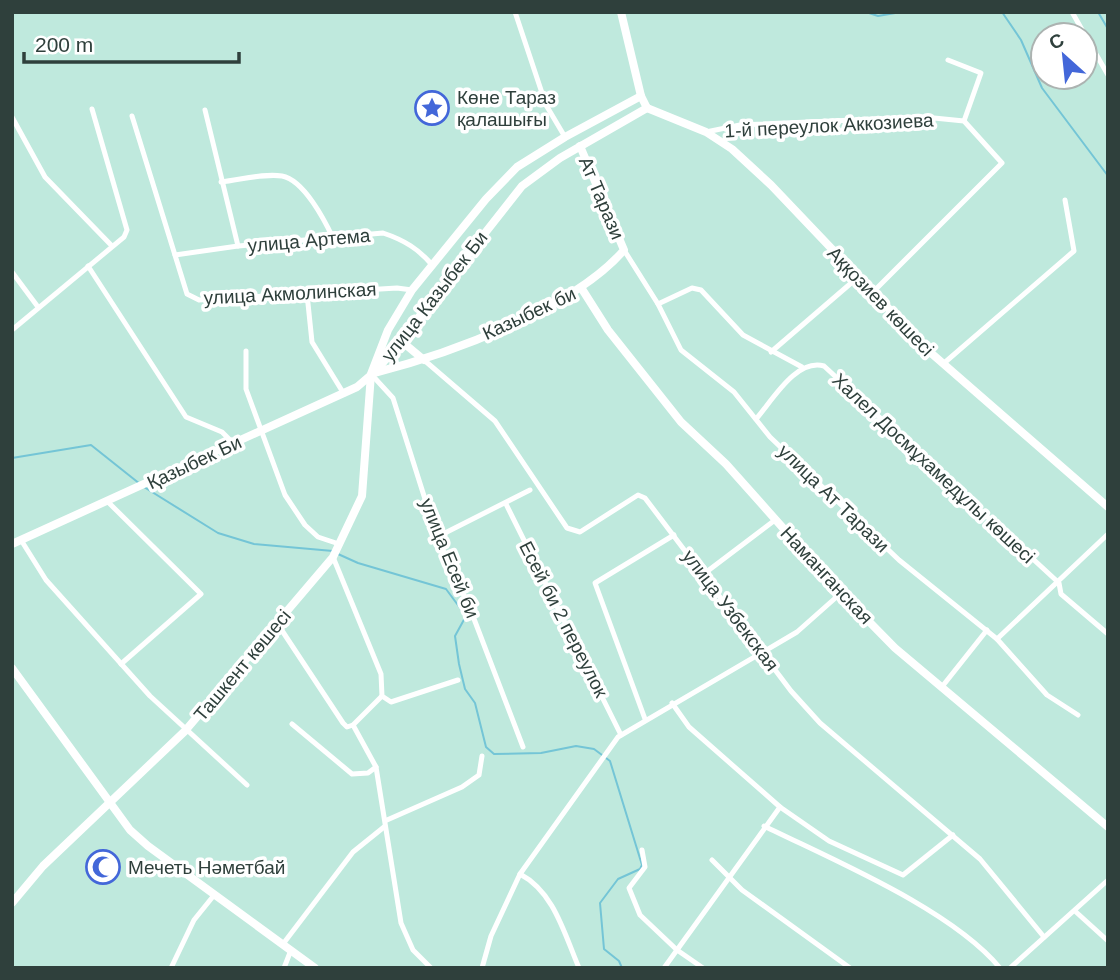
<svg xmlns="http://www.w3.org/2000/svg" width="1120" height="980" font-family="Helvetica,sans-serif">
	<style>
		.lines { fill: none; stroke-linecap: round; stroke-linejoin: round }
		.stream { stroke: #74c5d6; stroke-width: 2 }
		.street { stroke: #fff; stroke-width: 5 }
		.secondary { stroke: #fff; stroke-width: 8 }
		.labels { text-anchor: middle; stroke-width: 7; stroke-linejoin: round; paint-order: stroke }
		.poi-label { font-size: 19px; fill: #2f403c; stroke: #fff; text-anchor: start }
		.street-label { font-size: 19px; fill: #2f403c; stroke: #fff }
	</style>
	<rect width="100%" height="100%" fill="#bfe9dd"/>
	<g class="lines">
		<g class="stream">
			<path d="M866 12 878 16 901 12"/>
			<path d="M1002 12 1021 40 1042 88 1108 176"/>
			<path d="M1098 12 1108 29"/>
			<path d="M12 458 91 445 140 484"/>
			<path d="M144 487 218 533 254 544 333 551"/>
			<path d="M338 554 358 563 446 589 466 616 455 636 459 664 465 689 475 703 486 747 494 754 541 753 576 746 594 749 610 761 642 865 640 869 618 879 600 903 604 949 619 961 622 968"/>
		</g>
		<g class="street">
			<path d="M515 12 546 105 565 137"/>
			<path d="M1072 12 1085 35"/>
			<path d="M1085 35 1108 75"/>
			<path d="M948 60 981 73 964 121"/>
			<path d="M205 110 238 246"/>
			<path d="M132 116 187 294 199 300 397 288 412 290"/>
			<path d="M12 117 45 177 112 246"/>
			<path d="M706 132 740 125 924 117 964 121 1002 163 872 293"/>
			<path d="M221 182C240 180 264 173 282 176 304 180 325 221 333 238"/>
			<path d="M624 250 658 304 681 350 734 392 770 437 899 560 997 639 1047 695 1078 715"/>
			<path d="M175 255 238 246 383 233C404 240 419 249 433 266"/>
			<path d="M88 266 186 417 222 432 233 443"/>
			<path d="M12 272 38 307"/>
			<path d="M307 294 312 342 344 394"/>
			<path d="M658 304 692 288 701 290 743 335 802 367"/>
			<path d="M12 330 124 237 127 230 92 109"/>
			<path d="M246 351V389L285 495 305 525 318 537 339 544"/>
			<path d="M771 352 857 278"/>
			<path d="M424 360 495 421 567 528 580 532 638 495 645 498 791 691 820 723 980 859 1044 937"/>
			<path d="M943 364 1074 251 1065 200"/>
			<path d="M371 374 393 398 437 537 471 611 523 747"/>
			<path d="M756 419C772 401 796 358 824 366L1059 583 1061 594 1108 634"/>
			<path d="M108 502 201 594 121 664"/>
			<path d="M506 504 621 735"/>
			<path d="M437 537 530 490"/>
			<path d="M21 540 46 580 150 696 247 785"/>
			<path d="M333 557 381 674 382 696 391 702 458 680"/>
			<path d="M705 573 775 520"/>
			<path d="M277 623 343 723 347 727 353 725"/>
			<path d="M997 639 1108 534"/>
			<path d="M941 688 987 630"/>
			<path d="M382 696 353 725 376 767 401 923 413 950 431 968"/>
			<path d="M645 719 595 583 674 535"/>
			<path d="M292 724 352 774 368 773 376 767"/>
			<path d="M780 807 829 841 903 875 953 835"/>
			<path d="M387 820 462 787 479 775 482 756"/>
			<path d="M764 826C833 860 951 909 1000 968"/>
			<path d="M642 850 645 867 629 888 640 915 677 950 703 968"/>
			<path d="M712 860 742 890 850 968"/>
			<path d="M520 874C554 892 564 933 579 968"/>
			<path d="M1076 912 1108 941"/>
			<path d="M283 944 353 852 384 827"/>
			<path d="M171 968 194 920 215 894"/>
			<path d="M284 968 291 950"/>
			<path d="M482 968 491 936 520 874 618 737 797 632 841 593"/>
			<path d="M664 968 780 807 689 727 672 703"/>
			<path d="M1010 968 1108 880"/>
		</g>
		<g class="secondary">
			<path d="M621 12 641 96 647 108"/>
			<path d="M647 108 706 132 732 149 771 185 931 353 1108 507"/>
			<path d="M582 289 608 330 681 422 726 464 841 593 895 648 1108 827"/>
			<path d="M400 340 424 360"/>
			<path d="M374 373C449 354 573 309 624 250L580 146"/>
			<path d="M12 544 357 387 378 369 522 186 560 158 647 108"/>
			<path d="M12 668 130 830 148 846 315 968"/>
			<path d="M12 903 43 866 185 731 333 557 362 496 371 374 388 330 412 290 486 199 517 167 565 137 641 96"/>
		</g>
	</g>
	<defs>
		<g id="sight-ring" transform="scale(1.75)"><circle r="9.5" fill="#fff" stroke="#4367d9" stroke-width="1.5"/><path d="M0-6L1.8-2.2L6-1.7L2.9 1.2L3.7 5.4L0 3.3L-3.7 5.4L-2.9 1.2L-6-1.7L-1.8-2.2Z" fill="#4367d9"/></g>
		<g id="mosque-ring" transform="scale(1.75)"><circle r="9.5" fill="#fff" stroke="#4367d9" stroke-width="1.5"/><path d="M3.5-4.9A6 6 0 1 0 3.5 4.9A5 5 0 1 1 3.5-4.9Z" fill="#4367d9"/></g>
	</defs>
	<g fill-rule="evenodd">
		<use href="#sight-ring" x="432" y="108"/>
		<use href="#mosque-ring" x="103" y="867"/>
	</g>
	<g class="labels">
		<g class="poi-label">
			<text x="457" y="104">Көне Тараз<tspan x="457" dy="22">қалашығы</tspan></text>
			<text x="128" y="874">Мечеть Нәметбай</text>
		</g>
		<g class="street-label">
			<text transform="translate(829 125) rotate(-3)" y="7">1-й переулок Аккозиева</text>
			<text transform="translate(602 198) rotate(67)" y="7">Ат Тарази</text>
			<text transform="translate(309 240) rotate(-5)" y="7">улица Артема</text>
			<text transform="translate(290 293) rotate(-3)" y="7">улица Акмолинская</text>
			<text transform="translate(434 296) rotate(-52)" y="7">улица Казыбек Би</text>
			<text transform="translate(881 301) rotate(46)" y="7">Аққозиев көшесі</text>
			<text transform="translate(529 313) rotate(-25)" y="7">Казыбек би</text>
			<text transform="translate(194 462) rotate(-25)" y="7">Қазыбек Би</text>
			<text transform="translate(934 468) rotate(43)" y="7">Халел Досмұхамедұлы көшесі</text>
			<text transform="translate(834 498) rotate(44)" y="7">улица Ат Тарази</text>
			<text transform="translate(450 558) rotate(68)" y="7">улица Есей би</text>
			<text transform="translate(827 575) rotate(47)" y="7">Наманганская</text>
			<text transform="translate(731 610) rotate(53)" y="7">улица Узбекская</text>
			<text transform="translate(564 619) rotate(63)" y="7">Есей би 2 переулок</text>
			<text transform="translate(242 665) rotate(-50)" y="7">Ташкент көшесі</text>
		</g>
	</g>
	<rect width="1120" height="980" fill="none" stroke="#2f403c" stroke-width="28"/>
	<g transform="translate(1064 56) rotate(333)"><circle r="33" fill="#ffffff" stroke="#acb3b1" stroke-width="2"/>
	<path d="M0-5L12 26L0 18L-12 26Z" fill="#4367d9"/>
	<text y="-10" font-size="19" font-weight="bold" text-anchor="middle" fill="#2f403c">С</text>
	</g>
	<path d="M24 52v10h215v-10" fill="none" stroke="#2f403c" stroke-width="3.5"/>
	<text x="35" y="52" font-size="21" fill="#2f403c" stroke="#ffffff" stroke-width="5" paint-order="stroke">200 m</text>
</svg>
